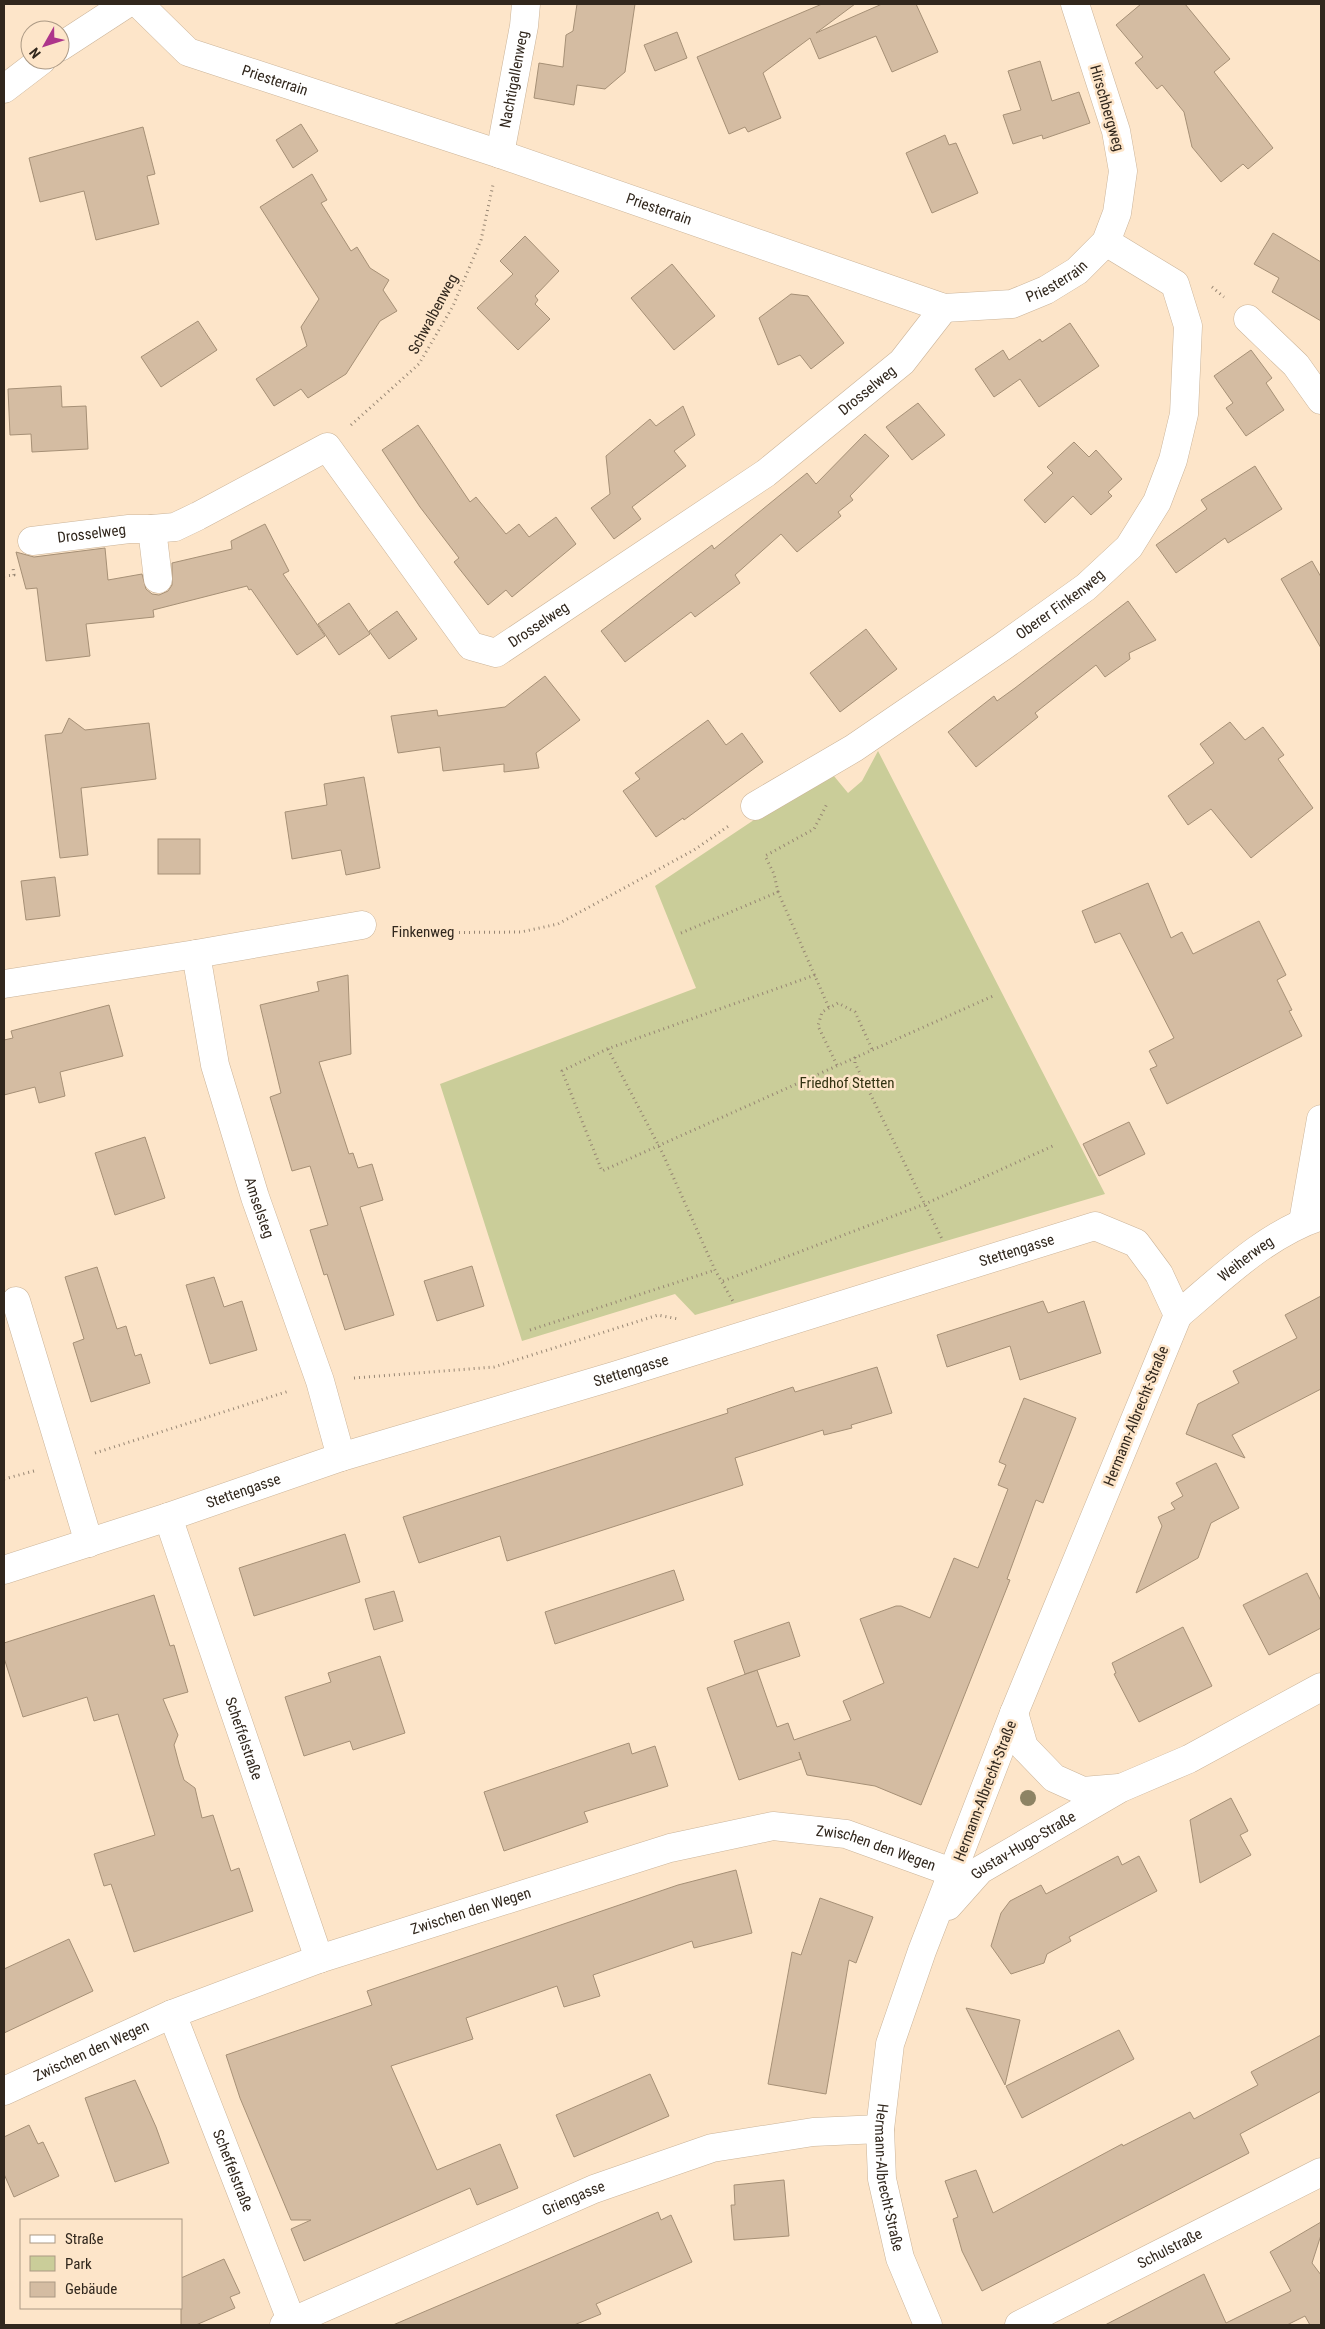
<svg xmlns="http://www.w3.org/2000/svg" width="1325" height="2329" font-family="'Roboto Condensed',sans-serif">
	<style>
		.green { fill: #cacd99 }
		.building { fill: #d4bca2; stroke: #a69076 }
		.lines { fill: none; stroke-linecap: round; stroke-linejoin: round }
		.street-casing { stroke: #cbb499; stroke-width: 29 }
		.path { stroke: #978673; stroke-width: 3; stroke-dasharray: 1 4; stroke-linecap: butt }
		.street { stroke: #fff; stroke-width: 28 }
		.tree { fill: #8d8364 }
		.labels { text-anchor: middle; stroke-width: 5; stroke-linejoin: round; paint-order: stroke }
		.street-label { font-size: 15px; fill: #31271d; stroke: #fde5c9 }
		.park-label { font-size: 15px; fill: #323211; stroke: #fde5c9 }
	</style>
	<rect width="100%" height="100%" fill="#fde5c9"/>
	<path class="green" d="M878 751 1105 1194 695 1315 675 1294 522 1341 440 1084 696 988 655 886 829 770 848 793 862 781Z"/>
	<g class="building">
		<path d="M577 4H635L625 72 605 89 577 85 574 105 534 98 539 63 563 67 566 35 573 31Z"/>
		<path d="M822 4H855L816 33 882 4H916L938 52 892 72 876 36 819 59 810 38 763 73 781 118 748 132 745 127 729 134 697 57Z"/>
		<path d="M1141 4H1185L1230 59 1214 72 1273 148 1248 169 1243 164 1221 182 1192 147 1184 112 1162 85 1157 89 1135 63 1143 57 1116 25Z"/>
		<path d="M677 32 687 58 655 71 644 45Z"/>
		<path d="M1040 61 1052 101 1079 92 1090 123 1043 139 1042 135 1013 144 1003 115 1021 110 1008 71Z"/>
		<path d="M301 124 318 151 293 168 276 140Z"/>
		<path d="M143 127 155 174 147 176 159 224 96 240 84 191 40 202 29 158Z"/>
		<path d="M945 135 949 145 956 143 978 193 932 213 906 153Z"/>
		<path d="M312 174 327 200 321 203 351 251 357 247 370 268 389 280 383 290 397 311 380 321 346 374 308 398 301 389 274 406 256 379 307 346 301 327 319 299 260 207Z"/>
		<path d="M1273 233 1321 262V321L1272 292 1279 278 1254 264Z"/>
		<path d="M525 236 559 271 535 296 538 300 535 304 550 319 518 350 477 308 513 274 500 261Z"/>
		<path d="M672 264 715 316 674 350 631 298Z"/>
		<path d="M791 294 808 296 844 343 811 369 800 355 778 365 759 318Z"/>
		<path d="M198 321 217 350 161 387 141 357Z"/>
		<path d="M1070 323 1099 366 1039 407 1020 379 994 397 975 369 1003 350 1009 360 1040 339 1042 342Z"/>
		<path d="M1251 350 1272 378 1266 383 1284 410 1246 436 1226 408 1233 403 1214 376Z"/>
		<path d="M61 386 62 407 86 406 88 449 32 452 31 434 10 435 8 389Z"/>
		<path d="M918 403 945 435 912 460 886 427Z"/>
		<path d="M683 406 695 435 674 451 686 466 632 507 641 519 614 539 591 508 610 494 606 456 650 419 656 426Z"/>
		<path d="M418 425 470 502 476 497 506 534 519 524 529 537 556 517 576 544 512 597 506 590 488 605 454 562 459 558 420 507 382 450Z"/>
		<path d="M865 434 889 456 850 496 853 500 838 512 841 516 797 552 781 534 735 575 740 583 695 617 691 612 625 662 601 631 712 545 714 549 807 473 816 484Z"/>
		<path d="M1074 442 1089 457 1096 450 1122 479 1108 492 1112 496 1091 515 1073 496 1045 523 1024 500 1053 473 1047 467Z"/>
		<path d="M1255 466 1282 509 1228 543 1225 538 1176 573 1156 545 1207 509 1201 500Z"/>
		<path d="M265 524 289 571 283 574 325 636 297 655 251 589 249 590 247 586 153 610 154 617 86 624 90 656 46 661 37 588 26 589 16 552 34 557 105 548 108 580 142 574 146 589 152 594 159 595 168 591 172 585V563L232 549 231 541Z"/>
		<path d="M1312 561 1321 577V648L1281 579Z"/>
		<path d="M1128 601 1156 640 1129 653 1130 659 1105 677 1096 665 1035 713 1038 717 976 767 948 732 994 696 997 701 1015 688Z"/>
		<path d="M349 603 370 634 339 655 318 624Z"/>
		<path d="M397 611 417 639 389 659 369 631Z"/>
		<path d="M866 629 897 669 840 712 810 673Z"/>
		<path d="M545 676 580 720 536 753 539 768 504 772V764L443 771 440 747 398 753 391 716 437 710 438 716 505 707Z"/>
		<path d="M69 718 85 730 149 723 156 779 81 788 88 855 60 858 45 735 62 733Z"/>
		<path d="M708 720 726 745 742 733 763 762 684 820 683 818 656 837 623 791 640 779 635 773Z"/>
		<path d="M1230 722 1245 740 1263 727 1284 755 1278 759 1313 808 1251 858 1211 809 1188 825 1168 796 1214 763 1200 744Z"/>
		<path d="M364 777 380 868 346 875 341 850 292 859 285 812 327 805 324 784Z"/>
		<rect x="158" y="839" width="42" height="35"/>
		<path d="M55 877 60 916 26 920 21 881Z"/>
		<path d="M1148 883 1171 938 1182 932 1193 954 1259 921 1286 975 1277 980 1292 1010 1289 1011 1302 1036 1167 1104 1150 1069 1157 1066 1149 1051 1174 1038 1120 933 1095 943 1082 911Z"/>
		<path d="M348 975 351 1054 319 1062 349 1154 353 1153 358 1168 372 1164 383 1200 360 1207 394 1315 345 1330 327 1274 324 1275 310 1230 328 1225 310 1166 292 1171 270 1097 281 1093 260 1005 319 991 317 982Z"/>
		<path d="M109 1005 123 1056 60 1072 65 1096 39 1103 35 1087 4 1095V1040L13 1038 11 1031Z"/>
		<path d="M1129 1122 1145 1154 1099 1176 1083 1144Z"/>
		<path d="M145 1137 165 1198 115 1215 95 1153Z"/>
		<path d="M472 1266 484 1306 437 1321 424 1281Z"/>
		<path d="M97 1267 117 1329 126 1326 135 1356 141 1354 150 1383 91 1402 73 1343 84 1339 65 1277Z"/>
		<path d="M214 1277 224 1307 242 1301 257 1350 210 1364 186 1285Z"/>
		<path d="M1321 1296V1389L1232 1435 1245 1458 1186 1434 1198 1404 1239 1383 1233 1371 1297 1338 1285 1315Z"/>
		<path d="M1043 1301 1048 1313 1084 1301 1101 1353 1020 1380 1010 1346 947 1367 937 1335Z"/>
		<path d="M877 1367 892 1413 851 1425 852 1428 824 1435 823 1430 735 1458 743 1485 507 1561 500 1536 419 1563 403 1517 728 1413 727 1409 793 1387 795 1392Z"/>
		<path d="M1024 1398 1076 1418 1043 1503 1036 1500 1007 1579 1010 1580 921 1805 875 1786 807 1775 799 1752 801 1759 739 1780 707 1688 757 1670 777 1727 788 1723 794 1740 851 1720 843 1701 884 1683 860 1619 896 1606H901L930 1618 954 1558 978 1568 1008 1489 998 1485 1006 1465 999 1462Z"/>
		<path d="M1216 1463 1239 1508 1211 1523 1198 1558 1136 1593 1162 1526 1158 1517 1175 1509 1171 1503 1183 1496 1176 1483Z"/>
		<path d="M345 1534 360 1582 254 1616 239 1568Z"/>
		<path d="M674 1570 684 1600 555 1644 545 1612Z"/>
		<path d="M1307 1573 1321 1601V1628L1269 1655 1243 1605Z"/>
		<path d="M394 1591 403 1621 374 1630 365 1599Z"/>
		<path d="M154 1595 170 1646 174 1645 188 1692 163 1699 178 1735 174 1745 179 1764 184 1780 195 1788 202 1818 213 1815 231 1871 239 1868 253 1911 134 1952 111 1884 104 1886 94 1854 155 1835 118 1714 94 1721 87 1697 23 1717 4 1658V1643Z"/>
		<path d="M789 1622 800 1656 745 1674 734 1641Z"/>
		<path d="M1183 1627 1212 1686 1139 1722 1114 1674 1116 1673 1112 1663Z"/>
		<path d="M380 1656 405 1733 353 1750 350 1741 304 1756 285 1697 331 1682 328 1673Z"/>
		<path d="M629 1743 632 1754 655 1746 668 1786 584 1812 588 1822 504 1851 484 1792Z"/>
		<path d="M1231 1798 1248 1831 1240 1835 1251 1855 1200 1883 1190 1820Z"/>
		<path d="M1118 1856 1122 1865 1139 1856 1157 1891 1069 1937 1071 1941 1047 1954 1044 1963 1011 1974 991 1946 1001 1913 1010 1901 1041 1885 1046 1894Z"/>
		<path d="M736 1870 752 1933 694 1948 692 1941 593 1975 600 1996 564 2007 557 1986 466 2018 473 2039 391 2066 437 2170 500 2144 518 2188 477 2205 470 2188 304 2261 291 2229 311 2220H291L240 2098 226 2055 372 2005 367 1991 678 1885Z"/>
		<path d="M820 1898 873 1917 856 1963 849 1960 826 2094 768 2084 792 1952 801 1955Z"/>
		<path d="M69 1939 93 1991 4 2033V1969Z"/>
		<path d="M966 2008 1020 2020 1005 2085Z"/>
		<path d="M1119 2030 1134 2059 1022 2118 1006 2086Z"/>
		<path d="M1321 2035V2091L1240 2134 1249 2153 982 2291 962 2251 953 2219 958 2217 945 2181 976 2170 993 2213 1122 2144 1123 2146 1190 2112 1194 2119 1258 2085 1251 2072Z"/>
		<path d="M650 2074 669 2116 574 2157 556 2115Z"/>
		<path d="M135 2080 156 2127 169 2163 115 2182 85 2098Z"/>
		<path d="M29 2125 38 2144 43 2142 59 2176 14 2197 4 2174V2137Z"/>
		<path d="M784 2180 789 2236 734 2240 731 2205H735L734 2185Z"/>
		<path d="M658 2212 661 2220 671 2215 692 2262 596 2304 601 2314 574 2325H393Z"/>
		<path d="M1321 2222V2235L1312 2263 1321 2275V2325H1310L1305 2316 1287 2325H1105L1204 2274 1226 2323 1291 2291 1270 2252Z"/>
		<path d="M224 2259 240 2293 230 2297 235 2308 196 2325H181V2278Z"/>
	</g>
	<g class="lines">
		<g class="street-casing">
			<g id="street">
				<path id="s1" d="M139 4 188 52 500 154 944 308 1012 304 1046 290 1077 271 1106 242 1117 213 1123 171 1116 131 1075 4"/>
				<path d="M60 47 126 4"/>
				<path d="M4 89 42 60"/>
				<path id="s2" d="M500 154 524 26 526 4"/>
				<path d="M1248 319 1296 365 1321 400"/>
				<path id="s3" d="M32 541 129 529H152"/>
				<path id="s4" d="M158 579 152 529 175 527 198 516 327 447 471 646 496 653 766 473 902 362 944 308"/>
				<path id="s5" d="M755 806 854 748 1002 647 1086 587 1129 547 1157 502 1173 460 1184 414 1188 326 1175 284 1106 242"/>
				<path id="s6" d="M196 954 215 1065 255 1197 320 1381 341 1457"/>
				<path d="M4 984 196 954 362 925"/>
				<path d="M1303 1222 1321 1119"/>
				<path d="M16 1301 89 1543"/>
				<path id="s7" d="M1178 1315C1222 1278 1266 1234 1321 1216"/>
				<path id="s8" d="M168 1517 319 1959"/>
				<path id="s9" d="M4 1570 168 1517 341 1457 614 1376 1095 1226 1136 1243 1159 1274 1178 1315 1014 1713 922 1951 890 2044 880 2129 882 2179 900 2258 928 2325"/>
				<path d="M1014 1713 1024 1747 1054 1778 1083 1791 1119 1788"/>
				<path id="s10" d="M948 1906 980 1870 1121 1788 1189 1759 1321 1687"/>
				<path id="s11" d="M172 2014 293 2325"/>
				<path id="s12" d="M4 2091 172 2014 319 1959 670 1848 773 1826 846 1834 954 1873"/>
				<path id="s13" d="M284 2325 594 2189 712 2148 813 2132 880 2129"/>
				<path id="s14" d="M1019 2325 1321 2172"/>
			</g>
		</g>
		<g class="path">
			<path d="M1212 287 1224 297"/>
			<path d="M351 425 419 364 453 306 481 240 493 185"/>
			<path d="M4 576 14 575 13 568"/>
			<path d="M778 892 774 874 765 856 814 829 828 802"/>
			<path d="M394 933 521 932 558 924 694 850 730 825"/>
			<path d="M681 933 778 892 829 1008"/>
			<path d="M815 975 607 1049 562 1071 602 1171 993 996"/>
			<path d="M608 1049 662 1152 715 1270 734 1303"/>
			<path d="M855 1057V1063L942 1239"/>
			<path d="M837 1065 818 1026 822 1012 838 1003 855 1012 872 1049"/>
			<path d="M723 1281 925 1204 1055 1145"/>
			<path d="M530 1330 715 1270"/>
			<path d="M354 1378 494 1367 658 1315 678 1319"/>
			<path d="M95 1453 289 1391"/>
			<path d="M4 1479 34 1471"/>
		</g>
		<use href="#street" class="street"/>
	</g>
	<circle class="tree" cx="1028" cy="1798" r="8"/>
	<g class="labels">
		<g class="street-label">
			<text dy="5" stroke="none"><textPath href="#s2" startOffset="76">Nachtigallenweg</textPath></text>
			<text dy="5" stroke="none"><textPath href="#s1" startOffset="160">Priesterrain</textPath></text>
			<text transform="translate(1107 108) rotate(74)" y="5">Hirschbergweg</text>
			<text dy="5" stroke="none"><textPath href="#s1" startOffset="565">Priesterrain</textPath></text>
			<text dy="5" stroke="none"><textPath href="#s1" startOffset="985">Priesterrain</textPath></text>
			<text transform="translate(433 314) rotate(-62)" y="5">Schwalbenweg</text>
			<text dy="5" stroke="none"><textPath href="#s4" startOffset="972">Drosselweg</textPath></text>
			<text dy="5" stroke="none"><textPath href="#s3" startOffset="60">Drosselweg</textPath></text>
			<text dy="5" stroke="none"><textPath href="#s5" startOffset="366">Oberer Finkenweg</textPath></text>
			<text dy="5" stroke="none"><textPath href="#s4" startOffset="568">Drosselweg</textPath></text>
			<text x="423" y="937">Finkenweg</text>
			<text dy="5" stroke="none"><textPath href="#s6" startOffset="262">Amselsteg</textPath></text>
			<text dy="5" stroke="none"><textPath href="#s9" startOffset="1062">Stettengasse</textPath></text>
			<text dy="5" stroke="none"><textPath href="#s7" startOffset="88">Weiherweg</textPath></text>
			<text dy="5" stroke="none"><textPath href="#s9" startOffset="658">Stettengasse</textPath></text>
			<text transform="translate(1136 1416) rotate(-68)" y="5">Hermann-Albrecht-Straße</text>
			<text dy="5" stroke="none"><textPath href="#s9" startOffset="252">Stettengasse</textPath></text>
			<text dy="5" stroke="none"><textPath href="#s8" startOffset="234">Scheffelstraße</textPath></text>
			<text transform="translate(985 1791) rotate(-69)" y="5">Hermann-Albrecht-Straße</text>
			<text dy="5" stroke="none"><textPath href="#s10" startOffset="98">Gustav-Hugo-Straße</textPath></text>
			<text dy="5" stroke="none"><textPath href="#s12" startOffset="921">Zwischen den Wegen</textPath></text>
			<text dy="5" stroke="none"><textPath href="#s12" startOffset="501">Zwischen den Wegen</textPath></text>
			<text dy="5" stroke="none"><textPath href="#s12" startOffset="96">Zwischen den Wegen</textPath></text>
			<text dy="5" stroke="none"><textPath href="#s11" startOffset="168">Scheffelstraße</textPath></text>
			<text dy="5" stroke="none"><textPath href="#s9" startOffset="2191">Hermann-Albrecht-Straße</textPath></text>
			<text dy="5" stroke="none"><textPath href="#s13" startOffset="316">Griengasse</textPath></text>
			<text dy="5" stroke="none"><textPath href="#s14" startOffset="169">Schulstraße</textPath></text>
		</g>
		<g class="park-label">
			<text x="847" y="1088">Friedhof Stetten</text>
		</g>
	</g>
	<rect width="1325" height="2329" fill="none" stroke="#31271d" stroke-width="10"/>
	<rect x="20" y="2219" width="162" height="90" fill="#fde5c9" stroke="#ab9984"/>
	<rect x="30" y="2235" width="25" height="8" fill="#ffffff" stroke="#ab9984"/>
	<text x="65" y="2244" font-size="15" fill="#31271d">Straße</text>
	<rect x="30" y="2256" width="25" height="15" fill="#cacd99" stroke="#ab9984"/>
	<text x="65" y="2269" font-size="15" fill="#31271d">Park</text>
	<rect x="30" y="2282" width="25" height="15" fill="#d4bca2" stroke="#ab9984"/>
	<text x="65" y="2294" font-size="15" fill="#31271d">Gebäude</text>
	<g transform="translate(45 45) rotate(231)"><circle r="24" fill="#fde5c9" stroke="#ab9984"/>
	<path d="M0-4L9 19L0 12L-9 19Z" fill="#ad358b"/>
	<text y="-8" font-size="14" font-weight="bold" text-anchor="middle" fill="#31271d">N</text>
	</g>
</svg>
